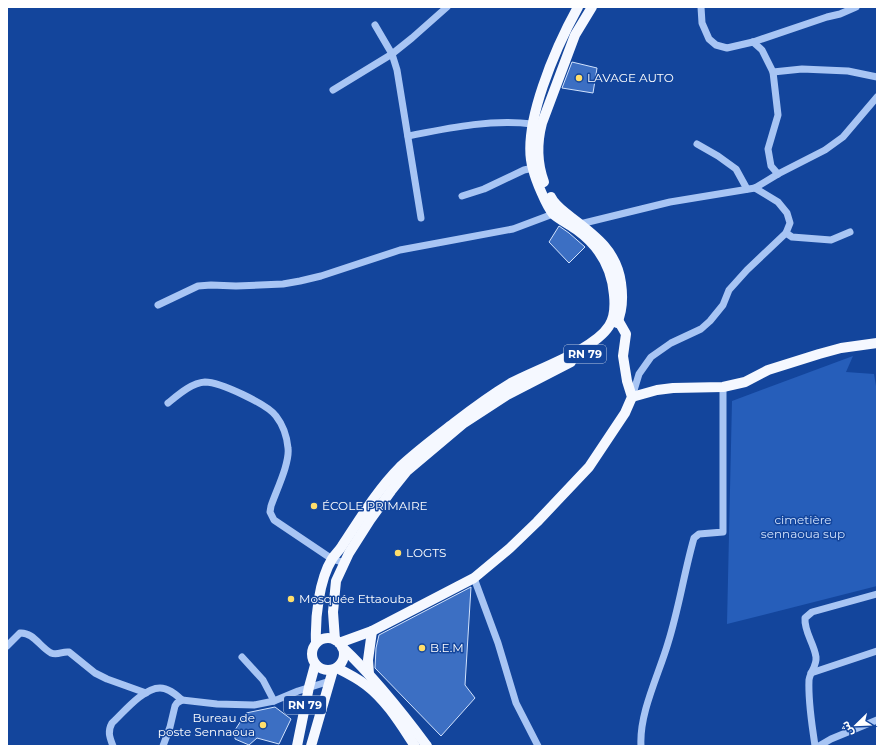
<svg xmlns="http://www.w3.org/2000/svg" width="884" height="753" font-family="Montserrat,'Noto Sans Arabic',sans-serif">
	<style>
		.green { fill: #265eba }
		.building { fill: #3c6fc3; stroke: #d1e2fd }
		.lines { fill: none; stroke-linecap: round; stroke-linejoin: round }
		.minor { stroke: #a8c5f4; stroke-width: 7 }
		.major { stroke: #f5f8ff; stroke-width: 10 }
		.poi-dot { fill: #ffde6b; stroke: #13459c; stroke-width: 1.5 }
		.labels { text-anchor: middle; stroke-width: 3; stroke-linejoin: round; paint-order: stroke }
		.shield { fill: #13459c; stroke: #b8c7e1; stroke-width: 1 }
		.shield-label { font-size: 11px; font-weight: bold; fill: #fff }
		.poi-label { font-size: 12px; fill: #fff; stroke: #13459c; text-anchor: start }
		.park-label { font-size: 12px; fill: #d1e2fd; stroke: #13459c }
	</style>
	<rect width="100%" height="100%" fill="#13459c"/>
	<path class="green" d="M853 356 846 372 874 374 877 392V586L727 624 732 401Z"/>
	<g class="building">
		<path d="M572 62 597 68 593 93 562 88Z"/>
		<path d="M559 226 569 233 585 247 569 263 549 242Z"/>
		<path d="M471 587 465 685 475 698 441 736 375 668 376 648 379 635Z"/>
		<path d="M275 707 291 719 279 744 257 738 249 745 235 739V730L246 713Z"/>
	</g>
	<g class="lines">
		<g class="minor">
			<path d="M701 7 702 23 709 39 716 45 727 48 753 42 827 17 840 14 856 7"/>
			<path d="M375 25 392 54 397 70 421 218"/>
			<path d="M753 42 762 50 773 72 778 115 768 149 771 166 778 174"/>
			<path d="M773 72 802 69 848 71 877 77"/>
			<path d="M333 90 392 54 412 38 447 7"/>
			<path d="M408 136C449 128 490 119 532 124"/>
			<path d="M697 144 718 156 736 169 747 189"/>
			<path d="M462 196 484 189 524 170 533 168"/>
			<path d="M580 224 670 202 755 188 778 174 825 150 843 137 877 97"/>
			<path d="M786 233 792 237 831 240 850 232"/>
			<path d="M158 305 198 286 211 285 236 286 283 284 300 281 321 276 400 250 513 229 553 214"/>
			<path d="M632 397 639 374 651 357 671 343 701 329 710 321 723 305 729 290 747 270 786 233 790 223 787 213 778 202 755 188"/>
			<path d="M168 403C178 395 191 383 205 382 220 382 267 404 276 416 283 425 287 437 288 448 290 463 276 491 271 506L270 512 274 520 332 559 345 563"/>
			<path d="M474 578 498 643 516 703 538 746"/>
			<path d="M7 646 20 633C33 632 40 647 51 653 58 656 62 651 69 652L95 673 107 679 146 693"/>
			<path d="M242 657 263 680 274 701"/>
			<path d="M811 673 877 651"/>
			<path d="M113 746C110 738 107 732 112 723 123 713 143 688 160 688 169 688 176 695 182 700"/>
			<path d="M163 746 170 727 175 706 177 703 182 700 217 704 254 705 274 701 298 691 330 681"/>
			<path d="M641 746C639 713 659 674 668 643 679 608 684 573 694 538L699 534 723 532V387"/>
			<path d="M815 746C812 724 808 703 809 680 810 672 817 666 816 657 814 643 804 632 805 618L812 612 877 594"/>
			<path d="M819 746 831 739 877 720"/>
		</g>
		<g class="major">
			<path d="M544 182C537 163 537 142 542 123L575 35 592 7"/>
			<path d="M551 197C555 206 564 211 572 218 596 236 617 252 621 283 623 297 623 310 617 323"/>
			<path d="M632 397 657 390 673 388 723 387 745 382 768 370 819 354 841 348 877 343"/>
			<circle cx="328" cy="654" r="16"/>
			<path d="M335 640 333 612 336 581 349 553 370 520 391 491 407 471 464 423 507 395 571 362"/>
			<path d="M316 642C315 618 319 580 332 559 335 554 339 551 342 546 360 519 377 490 400 467 417 451 436 437 454 423 472 409 491 395 511 383 537 369 594 350 609 326 615 317 615 305 614 295 612 268 599 246 577 230 570 225 560 220 553 214 546 205 536 181 533 169 520 127 557 45 578 7"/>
			<path d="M339 643 372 631 474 578 510 548 537 522 589 467 625 413 632 397 627 381 623 356 626 334 618 320"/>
			<path d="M342 647C374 677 401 711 427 746"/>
			<path d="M337 668C347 673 357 678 366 685 387 701 401 725 415 746"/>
			<path d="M369 674 368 660 372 631"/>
			<path d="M297 746 309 687 315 665"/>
			<path d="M311 746 333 670"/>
		</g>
	</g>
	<g class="poi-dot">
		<circle cx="579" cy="78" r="4"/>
		<circle cx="314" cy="506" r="4"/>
		<circle cx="398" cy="553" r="4"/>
		<circle cx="291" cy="599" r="4"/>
		<circle cx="422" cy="648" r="4"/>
		<circle cx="263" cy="725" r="4"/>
	</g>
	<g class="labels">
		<g class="shield">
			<rect x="564" y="345" width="42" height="18" rx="3"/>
			<rect x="284" y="696" width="42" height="18" rx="3"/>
		</g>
		<g class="shield-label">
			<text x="585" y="358">RN 79</text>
			<text x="305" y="709">RN 79</text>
		</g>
		<g class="poi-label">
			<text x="587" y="82">LAVAGE AUTO</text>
			<text x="322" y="510">ÉCOLE PRIMAIRE</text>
			<text x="406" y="557">LOGTS</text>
			<text x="299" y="603">Mosquée Ettaouba</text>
			<text x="430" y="652">B.E.M</text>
			<text x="255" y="722" text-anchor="end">Bureau de<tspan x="255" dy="14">poste Sennaoua</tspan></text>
		</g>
		<g class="park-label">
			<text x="803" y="524">cimetière<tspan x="803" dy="14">sennaoua sup</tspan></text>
		</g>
	</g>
	<rect width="884" height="753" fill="none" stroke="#ffffff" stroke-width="16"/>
	<g transform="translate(856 725) rotate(247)" stroke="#13459c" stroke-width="3" paint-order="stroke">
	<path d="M0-3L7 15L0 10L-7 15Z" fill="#ffffff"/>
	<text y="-6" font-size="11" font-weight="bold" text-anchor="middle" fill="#ffffff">ش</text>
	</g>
</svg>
